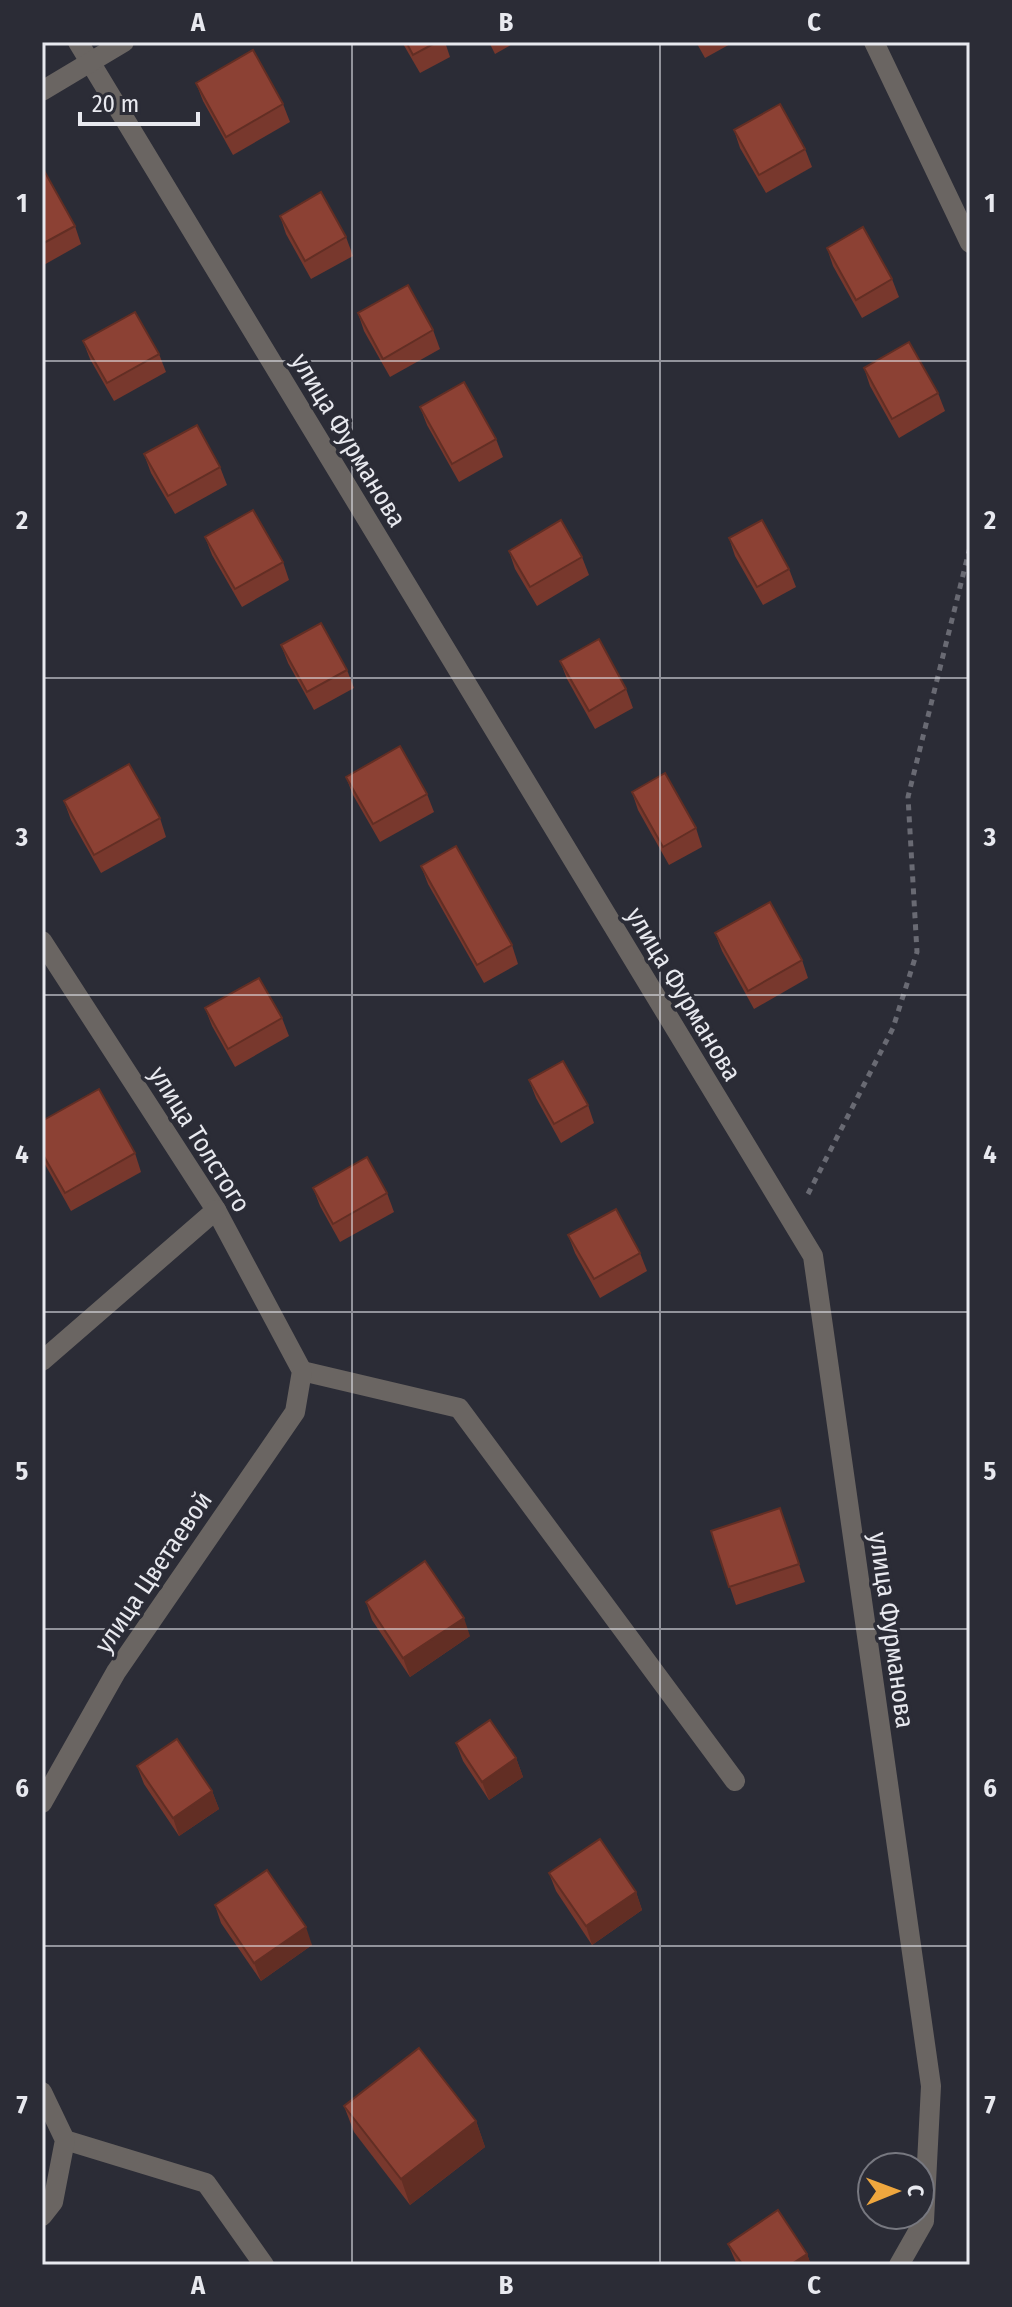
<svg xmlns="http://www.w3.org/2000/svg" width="1012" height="2307" font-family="'Fira Sans Condensed',sans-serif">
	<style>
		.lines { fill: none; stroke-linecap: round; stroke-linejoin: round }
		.path { stroke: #696a73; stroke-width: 5; stroke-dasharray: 6 6; stroke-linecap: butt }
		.service { stroke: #6a6562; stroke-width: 20 }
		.minor { stroke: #6a6562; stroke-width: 20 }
		.wall { fill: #78382d }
		.shaded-wall { fill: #622e24 }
		.building { fill: #8c4134; stroke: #622e24; stroke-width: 2 }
		.grid { fill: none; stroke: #e8e9ef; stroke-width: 2; stroke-opacity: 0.55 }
		.labels { text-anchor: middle; stroke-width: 7; stroke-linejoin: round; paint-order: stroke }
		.street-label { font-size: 26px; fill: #e8e9ef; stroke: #2b2c36 }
		.neatline { fill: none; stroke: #e8e9ef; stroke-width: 3 }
		.grid-label { font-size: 26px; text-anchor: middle; font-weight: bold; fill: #e8e9ef }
	</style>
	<rect width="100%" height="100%" fill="#2b2c36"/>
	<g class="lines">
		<path class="path" d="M808 1194 893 1028 917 952 908 797 970 547"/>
		<g class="service">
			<path d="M302 1371 459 1408 735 1781"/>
			<path d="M65 2140 206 2183 264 2265"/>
		</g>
		<g class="minor">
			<path d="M78 42 813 1256 931 2086 924 2221 899 2265"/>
			<path d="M874 42 970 243"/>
			<path d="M42 91 124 42"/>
			<path d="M42 941 216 1210 302 1371 295 1412 116 1672 42 1803"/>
			<path d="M42 1361 216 1210"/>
			<path d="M42 2092 65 2140 53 2202 42 2216"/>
		</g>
	</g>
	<g class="wall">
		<path d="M402 42H445L450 57 420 73Z"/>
		<path d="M489 42H516L495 54Z"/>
		<path d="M696 42H734L705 58Z"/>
		<path d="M196 83 283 104 290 122 233 155 203 101Z"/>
		<path d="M734 130 805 149 812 167 766 193 740 148Z"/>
		<path d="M42 167 75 226 81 244 42 266Z"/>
		<path d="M280 216 346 237 353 256 311 279 286 234Z"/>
		<path d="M827 248 892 279 899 297 862 318 833 266Z"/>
		<path d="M358 313 433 330 440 349 390 377 364 331Z"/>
		<path d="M83 341 159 354 166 372 114 401 90 359Z"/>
		<path d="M864 368 938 393 945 411 899 438 870 386Z"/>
		<path d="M420 407 496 439 503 457 459 482 427 425Z"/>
		<path d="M144 454 220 467 227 485 175 514 151 473Z"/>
		<path d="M205 537 283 562 289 580 242 607 212 555Z"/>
		<path d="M729 538 789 569 796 587 763 605 735 556Z"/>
		<path d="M509 551 582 557 589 575 537 606 515 569Z"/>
		<path d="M281 645 347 670 354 688 314 710 288 663Z"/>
		<path d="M560 661 626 689 633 708 595 729 567 679Z"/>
		<path d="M346 777 427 794 434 812 380 842 353 795Z"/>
		<path d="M632 792 696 828 702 847 669 865 638 810Z"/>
		<path d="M64 801 160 818 166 837 101 873 71 820Z"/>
		<path d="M421 866 512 945 518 964 484 983 428 884Z"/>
		<path d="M715 933 802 960 808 978 754 1009 722 951Z"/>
		<path d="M205 1008 282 1018 289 1036 235 1067 212 1026Z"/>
		<path d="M529 1080 588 1105 594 1123 561 1143 536 1098Z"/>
		<path d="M42 1121 135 1153 141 1172 71 1211 42 1159Z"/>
		<path d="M313 1188 387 1193 394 1212 340 1242 320 1206Z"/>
		<path d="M568 1235 640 1253 647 1271 600 1298 575 1253Z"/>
		<path d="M780 1508 805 1582 736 1605 711 1531Z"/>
		<path d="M366 1602 470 1636 410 1677 372 1620Z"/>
		<path d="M456 1743 516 1758 523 1777 489 1800 463 1761Z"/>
		<path d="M137 1766 212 1791 219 1809 179 1836 144 1784Z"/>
		<path d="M549 1873 636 1892 642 1910 592 1945 556 1891Z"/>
		<path d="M215 1905 312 1945 261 1981 221 1923Z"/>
		<path d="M344 2106 476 2121 485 2147 410 2205 354 2132Z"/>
		<path d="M728 2244 807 2254 811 2265H737Z"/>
	</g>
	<g class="shaded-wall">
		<path d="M464 1618 470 1636 410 1677 403 1658Z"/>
		<path d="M516 1758 523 1777 489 1800 482 1782Z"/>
		<path d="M212 1791 219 1809 179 1836 173 1818Z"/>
		<path d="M636 1892 642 1910 592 1945 586 1926Z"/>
		<path d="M306 1927 312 1945 261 1981 254 1963Z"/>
		<path d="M476 2121 485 2147 410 2205 401 2179Z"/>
		<path d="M807 2254 811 2265H790Z"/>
	</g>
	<g class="building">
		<path d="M406 42H437L413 55Z"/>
		<path d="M253 50 283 104 226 137 196 83Z"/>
		<path d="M780 104 805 149 759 175 734 130Z"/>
		<path d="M42 167 75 226 42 244Z"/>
		<path d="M321 192 346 237 305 261 280 216Z"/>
		<path d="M863 227 892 279 856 300 827 248Z"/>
		<path d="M408 285 433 330 383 359 358 313Z"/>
		<path d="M135 312 159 354 107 383 83 341Z"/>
		<path d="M909 342 938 393 892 419 864 368Z"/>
		<path d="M464 382 496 439 452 464 420 407Z"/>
		<path d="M197 425 220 467 168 496 144 454Z"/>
		<path d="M253 510 283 562 235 589 205 537Z"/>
		<path d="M561 520 582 557 530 587 509 551Z"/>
		<path d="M762 520 789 569 757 587 729 538Z"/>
		<path d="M321 623 347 670 307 692 281 645Z"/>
		<path d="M599 639 626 689 589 711 560 661Z"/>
		<path d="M400 746 427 794 373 824 346 777Z"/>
		<path d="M129 764 160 818 94 855 64 801Z"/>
		<path d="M665 773 696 828 663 847 632 792Z"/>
		<path d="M456 846 512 945 477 965 421 866Z"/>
		<path d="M770 902 802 960 748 991 715 933Z"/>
		<path d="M259 978 282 1018 228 1049 205 1008Z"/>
		<path d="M563 1061 588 1105 554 1124 529 1080Z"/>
		<path d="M99 1089 135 1153 65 1193 42 1153V1121Z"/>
		<path d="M367 1157 387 1193 333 1224 313 1188Z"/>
		<path d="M616 1209 640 1253 594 1279 568 1235Z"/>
		<path d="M780 1508 799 1564 729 1587 711 1531Z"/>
		<path d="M425 1561 464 1618 403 1658 366 1602Z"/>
		<path d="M490 1720 516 1758 482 1782 456 1743Z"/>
		<path d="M177 1739 212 1791 173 1818 137 1766Z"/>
		<path d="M600 1839 636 1892 586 1926 549 1873Z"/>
		<path d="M267 1870 306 1927 254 1963 215 1905Z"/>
		<path d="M419 2048 476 2121 401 2179 344 2106Z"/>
		<path d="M778 2210 807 2254 790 2265H743L728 2244Z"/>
	</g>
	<path class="grid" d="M352 42V2265M660 42V2265M42 361H970M42 678H970M42 995H970M42 1312H970M42 1629H970M42 1946H970"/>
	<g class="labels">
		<g class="street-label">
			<text transform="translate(349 440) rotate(59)" y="9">улица Фурманова</text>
			<text transform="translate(684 994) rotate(59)" y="9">улица Фурманова</text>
			<text transform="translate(200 1139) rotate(58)" y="9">улица Толстого</text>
			<text transform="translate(153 1572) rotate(-56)" y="9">улица Цветаевой</text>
			<text transform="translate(892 1630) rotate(82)" y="9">улица Фурманова</text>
		</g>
	</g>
	<rect width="1012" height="2307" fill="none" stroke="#2b2c36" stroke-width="88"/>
	<g transform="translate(896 2191) rotate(89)"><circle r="38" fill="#2b2c36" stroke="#777880" stroke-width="2"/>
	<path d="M0-6L14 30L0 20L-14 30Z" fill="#efa73e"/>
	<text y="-12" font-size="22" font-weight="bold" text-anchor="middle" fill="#e8e9ef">С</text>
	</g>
	<path d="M80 112v12h118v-12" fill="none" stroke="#e8e9ef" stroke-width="4"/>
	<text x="92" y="112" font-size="24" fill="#e8e9ef" stroke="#2b2c36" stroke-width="6" paint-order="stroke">20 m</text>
	<rect x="44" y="44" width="924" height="2219" class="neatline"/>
	<g class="grid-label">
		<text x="198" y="31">A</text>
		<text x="506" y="31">B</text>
		<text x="814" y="31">C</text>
		<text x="22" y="212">1</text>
		<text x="990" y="212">1</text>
		<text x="22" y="529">2</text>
		<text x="990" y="529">2</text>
		<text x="22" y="846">3</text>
		<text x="990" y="846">3</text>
		<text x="22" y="1163">4</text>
		<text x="990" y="1163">4</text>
		<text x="22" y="1480">5</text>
		<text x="990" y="1480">5</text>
		<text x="22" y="1797">6</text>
		<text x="990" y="1797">6</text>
		<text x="22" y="2114">7</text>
		<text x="990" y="2114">7</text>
		<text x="198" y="2294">A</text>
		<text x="506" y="2294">B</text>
		<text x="814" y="2294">C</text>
	</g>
</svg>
